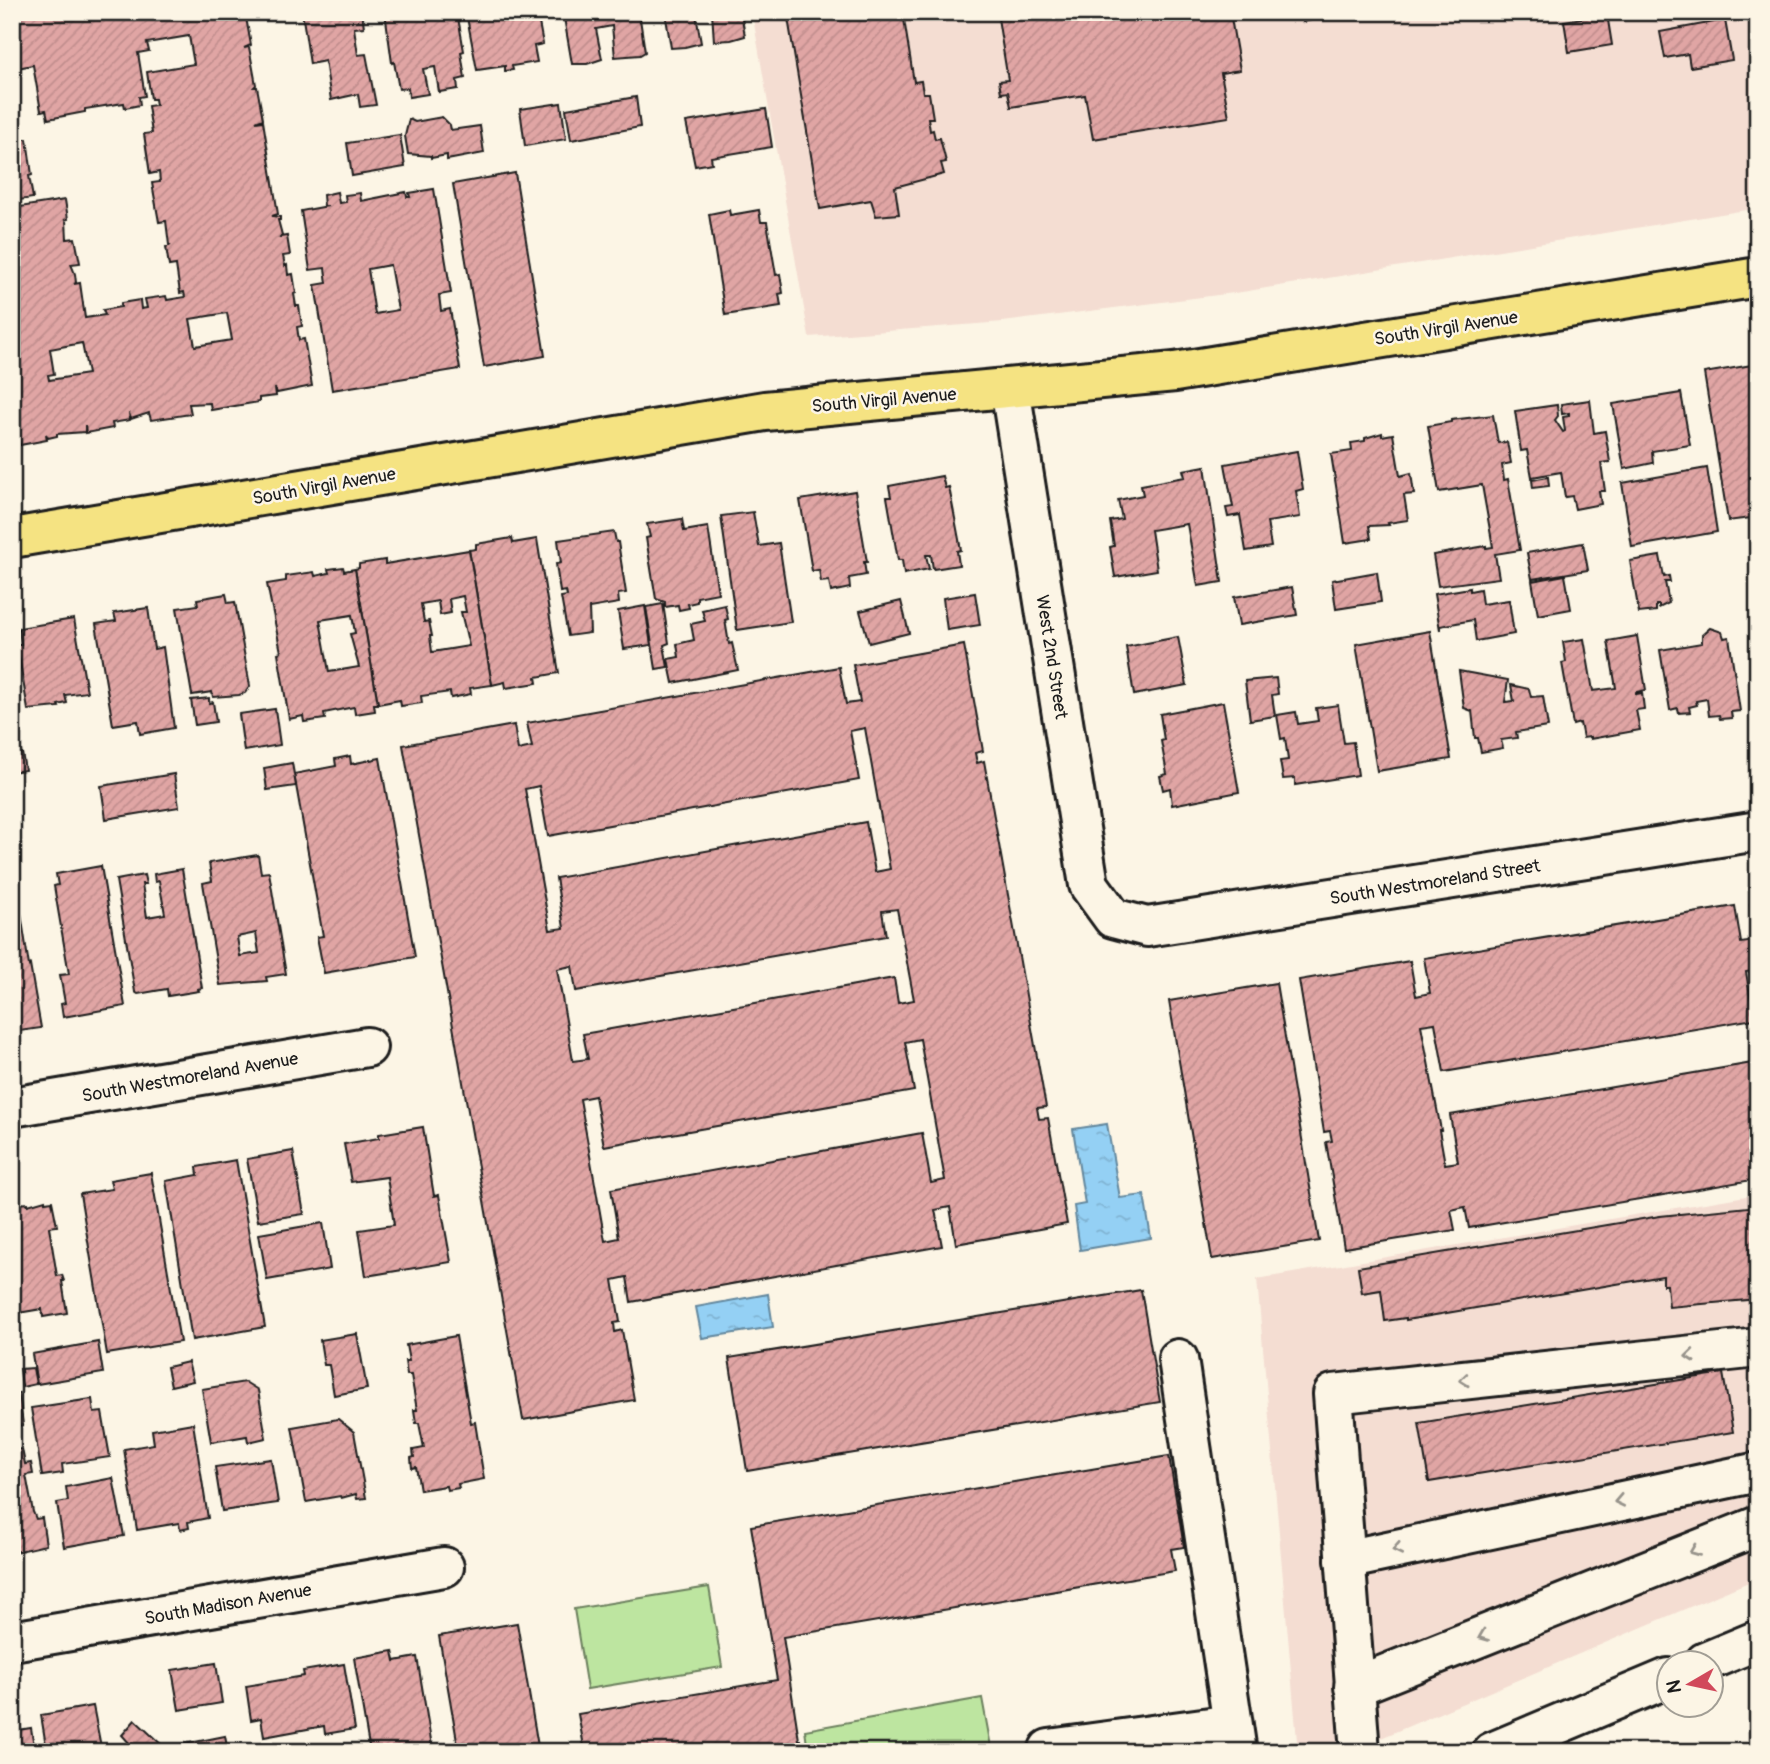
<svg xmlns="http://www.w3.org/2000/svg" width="1770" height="1764" font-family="Pangolin,sans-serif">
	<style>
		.built { fill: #f4ddd2 }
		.green { fill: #bde5a0; stroke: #6c805e; stroke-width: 2 }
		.water { fill: url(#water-ripples); stroke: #64889e; stroke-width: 2 }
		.building { fill: url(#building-hatch); stroke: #1c1c1c; stroke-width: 2; fill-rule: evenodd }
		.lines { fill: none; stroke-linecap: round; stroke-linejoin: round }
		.minor-casing { stroke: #1c1c1c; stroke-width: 44 }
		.major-casing { stroke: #1c1c1c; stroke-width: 44 }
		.minor { stroke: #fcf5e5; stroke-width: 38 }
		.major { stroke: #f5e382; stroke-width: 38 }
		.oneway { stroke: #97938b }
		.labels { text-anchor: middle; stroke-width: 5; stroke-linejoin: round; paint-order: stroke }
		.street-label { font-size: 18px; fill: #1c1c1c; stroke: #fcf5e5 }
	</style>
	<defs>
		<pattern id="water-ripples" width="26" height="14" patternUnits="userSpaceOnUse" patternTransform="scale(1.75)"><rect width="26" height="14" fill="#94d0f4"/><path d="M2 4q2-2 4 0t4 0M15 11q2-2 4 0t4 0" fill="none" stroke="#7fb2d1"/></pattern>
		<pattern id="building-hatch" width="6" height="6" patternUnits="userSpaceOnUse" patternTransform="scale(1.75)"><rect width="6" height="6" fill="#e0a5a4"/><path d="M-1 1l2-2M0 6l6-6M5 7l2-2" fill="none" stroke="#c08d8d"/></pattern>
	</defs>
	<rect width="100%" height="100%" fill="#fcf5e5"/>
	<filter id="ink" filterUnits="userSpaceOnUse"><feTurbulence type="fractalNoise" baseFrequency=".0143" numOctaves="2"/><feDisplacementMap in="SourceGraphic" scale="14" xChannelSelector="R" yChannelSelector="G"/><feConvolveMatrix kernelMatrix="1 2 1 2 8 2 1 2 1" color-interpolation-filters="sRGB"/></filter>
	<g filter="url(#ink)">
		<g class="built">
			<path d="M752 12H1756L1750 14 1758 64V208L1242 292 1003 322 809 337Z"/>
			<path d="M1758 1194V1578L1348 1752H1298L1257 1279Z"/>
		</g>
		<g class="green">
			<path d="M709 1587 722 1667 587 1689 574 1609Z"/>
			<path d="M982 1698 992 1752H808L805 1730Z"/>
		</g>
		<g class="water">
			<path d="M1107 1124 1120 1198 1144 1195 1151 1238 1080 1250 1074 1206 1085 1204 1073 1129Z"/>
			<path d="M768 1294 773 1327 702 1338 696 1307Z"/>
		</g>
		<g class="building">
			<path d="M12 12H245L251 45 244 48 249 47 256 85 254 87H257L263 119 256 122 263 121 278 214 272 216 280 217V220H278L282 235 280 237 287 236 290 255 283 256 285 266 287 265 288 275 293 274 296 293 294 294 296 306H299L302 326 297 327 299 340 304 339 312 386 277 393 275 388 276 396 259 398V402L211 410 210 403 189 404 191 414 151 420 149 413 131 419 129 413 130 420 112 423 113 428 86 433 85 425V432L57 434V436L48 438 46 434 47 440 20 445 18 437V442L12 444V119L19 118 23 139H27L32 175 29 176 33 198 12 201 14 208 65 200 68 219 64 220H66L67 239 75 238 80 263 71 264 75 274 76 283 74 284 80 283 85 318 105 315 103 310 121 307V303L140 300 141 309 147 308 145 299 166 296 167 300 185 297 184 292 180 293 176 265 169 266 166 247 171 245H169L166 221 159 222 152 183 160 182 159 172 150 174 144 134 152 133 148 106 156 105 155 99H151L147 72 194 64 189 36 147 43 149 51 138 53 145 96 139 97 140 105 125 108 124 103 85 109V112L48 119 46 110 41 111 33 65 12 69ZM227 313 232 340 195 346 190 319ZM82 343 88 374 49 380 48 375 54 374 50 349Z"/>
			<path d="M302 12H362L364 27 354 28 358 55 366 54 376 105 360 107 358 94 331 100 325 61 310 64Z"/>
			<path d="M385 12H457L464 51 461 52 465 78 457 80 458 89 439 92 435 67 423 69 428 94 409 97 408 88 399 89 394 62 392 63Z"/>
			<path d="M466 12H537L543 44 534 46 537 62 512 66 513 70 505 71V66L477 70Z"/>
			<path d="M563 12H639L645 52 640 55 615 57 612 26 596 29 602 59 587 64H572Z"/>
			<path d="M665 12H710L696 15 701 43 685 47 671 48Z"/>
			<path d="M712 12H741L745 36 731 40 714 41Z"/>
			<path d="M787 12H908L903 13 914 82 921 81 923 93H929L933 118H928L930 131 933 130 935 139 940 138 946 162 941 163 944 174 895 187 899 214 876 216 871 200 820 209Z"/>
			<path d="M997 12H1230L1240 70 1221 73 1229 117 1093 139 1085 95 1011 107 1008 92 1001 93 999 81 1008 80Z"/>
			<path d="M1297 12H1346L1303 22V20H1298Z"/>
			<path d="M1607 14 1612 45 1569 52 1564 21Z"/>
			<path d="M1725 20 1732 60 1690 67 1688 54 1665 58 1660 32Z"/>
			<path d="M636 97 640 127 571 140 566 109Z"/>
			<path d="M561 103 566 139 525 146 520 109Z"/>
			<path d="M766 109 772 147 711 157 712 163 695 166 686 122Z"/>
			<path d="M442 117 450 125 451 130 480 126 484 153 447 160V155L431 158V156L408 154 405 136 409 119 415 122Z"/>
			<path d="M400 135 405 167 352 176 347 143Z"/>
			<path d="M515 173 545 356 484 367 453 184Z"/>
			<path d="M434 189 451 293 439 295 441 311 450 309 460 369 332 390 315 285 327 283 325 268 310 270 301 211 328 206H324L323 195 337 192 339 203 346 202 345 195 360 193 361 201 406 192 407 197H410L409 193ZM390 265 398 310 375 314 368 269Z"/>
			<path d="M729 210 730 215 759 210 761 222H767L776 275 780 274 783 293 779 294 781 306 725 315 709 214Z"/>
			<path d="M1758 364V517L1728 521 1704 373Z"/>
			<path d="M1681 393 1690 445 1652 451 1653 463 1624 469 1613 404Z"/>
			<path d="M1590 400 1594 433 1605 431 1610 462 1601 463 1605 491H1599L1601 504 1575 509 1572 496 1565 497 1561 472 1532 477 1527 450 1521 451 1515 411 1557 405 1558 416 1555 420 1563 432 1565 431 1563 417 1569 416V413L1562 414 1561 404Z"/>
			<path d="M1493 415 1498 443 1507 442 1511 463 1502 465 1504 480 1508 479 1520 550 1495 554 1499 578 1438 586 1433 555 1486 546V548L1493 547 1482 485 1439 492 1428 426 1451 422V420Z"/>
			<path d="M1382 433V436L1393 434 1400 476 1411 473 1414 494 1404 495 1408 520 1388 523 1389 525 1369 526 1371 539 1345 543 1331 454 1352 451 1351 443 1365 441V438Z"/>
			<path d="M1297 451 1303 489 1296 491 1300 517 1267 522 1271 547 1246 551 1240 515 1228 517 1226 508 1233 507 1225 464Z"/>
			<path d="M1205 466 1222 582 1198 586 1187 524 1151 530 1157 570 1115 577 1110 547 1114 546 1110 521 1122 519 1118 500 1143 495 1141 485 1185 477 1183 470Z"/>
			<path d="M1707 468 1717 532 1632 547 1622 483Z"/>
			<path d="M942 476 945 488 949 487 961 550 957 551 959 565 933 569 931 555H926L929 569 904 574 902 560H898L887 497H891L889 486Z"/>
			<path d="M1548 477 1549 486 1533 488 1532 480Z"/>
			<path d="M855 491 867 562H864L866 575 849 578 850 588 831 592 829 581 821 582 819 570 812 571 800 500Z"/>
			<path d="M753 512 759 546 779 543 791 622 737 630 721 516Z"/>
			<path d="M682 519 684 531 708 527 718 593 697 597V602L688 604 689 608 679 610 678 605 665 607V602L656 599 646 538 650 537 647 524Z"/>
			<path d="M614 532 616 542H618L626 593 618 594 619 603 589 608 590 633 568 636 561 597 567 596 566 591 560 592 556 564 561 563 558 540Z"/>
			<path d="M512 538 513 543 537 539 559 673 536 677 537 683 506 688 505 682 492 685 469 550 476 549V544Z"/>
			<path d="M1583 543 1588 570 1532 579 1527 553Z"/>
			<path d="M469 550 492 685 470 688 471 694 451 698 450 692 421 696 422 703 401 706 400 700 378 704 355 569 359 568V564L385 560V564ZM463 596 466 612H461L469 646 432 652 430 636H432L429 621 424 622 421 604 438 601 440 615 451 613 449 599Z"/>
			<path d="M1660 556 1664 577 1669 576 1670 582H1665L1669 603 1659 608V605H1656V611L1639 613 1630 561Z"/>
			<path d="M343 567 344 571 355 569 378 704H374L375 711 355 714 354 707 324 713 325 719 304 722 303 716 289 719 278 653 281 652 267 584 286 581V576L314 572 315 576 329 573 328 569ZM352 615 355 633 350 634 359 667 329 672 320 620Z"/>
			<path d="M1377 572 1381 602 1336 609 1332 580Z"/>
			<path d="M1565 575 1571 609 1538 615 1532 581Z"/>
			<path d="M1292 587 1297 615 1239 625 1234 597Z"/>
			<path d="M1470 588V591L1480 589 1482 604 1509 600 1514 634 1476 641 1473 620 1440 626V630L1434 594Z"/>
			<path d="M975 593 980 625 947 630 943 598Z"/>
			<path d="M226 594 228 603 235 602 250 686 245 693 239 695 213 697 212 692 192 695 177 608 198 605 197 599Z"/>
			<path d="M901 601 909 633 869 643 860 611Z"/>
			<path d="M663 604 669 643 664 645 668 667 656 669 646 607Z"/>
			<path d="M725 605 728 619 725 620 729 644 732 643 738 670 673 683 668 659 679 657 677 644 694 640 691 624 705 621 702 610Z"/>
			<path d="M645 606 651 645 624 649 618 611Z"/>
			<path d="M148 608 154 649 163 647 174 728 140 734 138 721 113 725 96 624 116 621 114 613Z"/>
			<path d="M74 619 87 692 65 695 67 703 58 705 59 707 28 710 17 645H21L19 628Z"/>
			<path d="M1710 628 1722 632 1724 638 1729 637 1740 711 1731 712 1732 718 1720 719 1719 715 1709 716 1707 699 1696 701 1697 705 1689 707 1690 712 1679 713 1678 708 1670 710 1660 650 1702 643V635Z"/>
			<path d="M1430 631 1451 759 1377 771 1356 644Z"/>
			<path d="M1637 636 1646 690 1636 692V694L1642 693 1644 709 1636 710 1640 730 1590 739V737L1583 738 1580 723 1573 725 1562 663 1566 662 1563 642 1584 639 1593 691 1616 688 1608 641Z"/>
			<path d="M1178 637 1187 685 1134 695 1126 647Z"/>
			<path d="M964 645 983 751 975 753 977 763 984 761 1046 1107 1037 1108 1039 1119 1048 1118 1067 1224 956 1244 950 1207 935 1210 942 1246 631 1302 627 1277 613 1280 620 1322 614 1323 615 1332 622 1330 634 1400 523 1420 403 745 514 725 518 750 532 747 527 723 839 667 846 704 860 702 853 665ZM865 728 890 869 875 872 866 822 556 878 564 928 550 930 525 789 539 786 548 836 859 780 850 731ZM897 909 914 1000 898 1003 894 978 583 1034 588 1059 573 1061 557 969 572 966 576 991 886 936 882 911ZM920 1039 945 1180 931 1183 922 1133 611 1189 619 1238 605 1241 580 1099 595 1096 604 1146 914 1091 905 1042Z"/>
			<path d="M1754 668H1758V692Z"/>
			<path d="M1459 671 1508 680 1505 702 1514 701 1511 685 1529 689 1531 697 1543 696 1548 727 1516 732 1517 738 1501 740 1503 748 1481 752 1478 738H1475L1472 711 1464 708Z"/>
			<path d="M1276 678 1278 694 1272 695 1275 716 1250 720 1245 681Z"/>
			<path d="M209 698V703L213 702 216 722 195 725 191 700Z"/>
			<path d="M13 700 18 736 12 737V701Z"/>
			<path d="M1223 702 1239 792 1172 805 1170 788 1163 790 1160 776 1167 774 1161 741 1164 740 1160 714Z"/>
			<path d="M1338 705 1344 743 1353 742 1358 775 1295 785V778L1283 779 1280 761 1288 760 1285 738 1281 739 1277 715 1296 712 1298 724 1318 721 1316 708Z"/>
			<path d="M275 709 280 745 244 751 239 714Z"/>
			<path d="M22 753 25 770 12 772V755Z"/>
			<path d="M350 756 351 764 380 758 415 957 324 973 317 937 323 936 294 774 336 766 335 759Z"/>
			<path d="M292 763 296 786 267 790 264 768Z"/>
			<path d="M174 774 179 807 106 819 101 786Z"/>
			<path d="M12 855 29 966 30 965 41 1028 12 1032Z"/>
			<path d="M258 855 261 873 269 872 286 974 266 977 267 981 220 985 203 883 212 881 209 863ZM256 933 259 953 240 956 237 937Z"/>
			<path d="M101 866 125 1006 63 1017 61 1004 65 1003 60 975 69 974 54 886 58 885 56 874Z"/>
			<path d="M182 869 202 988 198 989 199 991 168 996 167 989 138 994 135 992 116 880 144 875 146 884H142L147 917 165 914 159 881 155 882 154 874Z"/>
			<path d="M1758 902V970L1746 972 1754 1019 1444 1072 1435 1023 1421 1025 1441 1130H1439L1445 1164 1458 1162 1450 1115 1758 1062V1179L1469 1228 1465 1207 1451 1210 1455 1230 1344 1248 1326 1142 1332 1141 1330 1131 1324 1132 1299 980 1410 961 1416 996 1430 993 1424 958 1735 906 1741 943 1756 941 1750 904Z"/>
			<path d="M1276 983 1319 1241 1212 1259 1169 1001Z"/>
			<path d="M423 1127 434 1196 439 1195 451 1262 366 1276 359 1230 394 1225 387 1177 351 1182 344 1144 379 1138V1134Z"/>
			<path d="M293 1151 304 1214 258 1221 247 1159Z"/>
			<path d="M236 1160 265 1327 192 1340 166 1181 198 1175 197 1167Z"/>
			<path d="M151 1173 180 1342 107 1354 80 1194 112 1189 110 1180Z"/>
			<path d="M45 1200V1202L52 1201 57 1226 49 1227 57 1276 62 1275 64 1281H62L67 1313 43 1317 42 1309 12 1314V1208L18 1207V1204L28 1203V1205Z"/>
			<path d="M1758 1206V1299L1669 1307 1667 1285H1663V1276L1406 1320V1318L1385 1321 1381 1290 1362 1293 1358 1267 1660 1216Z"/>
			<path d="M323 1223 330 1269 267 1280 259 1234Z"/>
			<path d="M1141 1290 1160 1402 747 1471 729 1358Z"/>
			<path d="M357 1334 367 1389 334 1395 329 1365H324L320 1340Z"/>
			<path d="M456 1336 471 1423 475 1422 484 1479 458 1484 459 1488 447 1490 446 1486 420 1490 416 1467 412 1468 411 1458 414 1457 413 1450 424 1448 419 1423H416L414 1410H417L411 1375H407L405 1361H409L406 1345Z"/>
			<path d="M98 1342 103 1373 37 1384 32 1354Z"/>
			<path d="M188 1362 193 1381 171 1386 167 1367Z"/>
			<path d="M33 1368 36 1384 22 1387 20 1369Z"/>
			<path d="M1723 1373 1733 1432 1429 1482 1419 1423Z"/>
			<path d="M245 1382 258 1390 266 1438 248 1442 247 1436 211 1442 202 1389Z"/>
			<path d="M19 1393 23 1425 12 1427V1394Z"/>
			<path d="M92 1399 94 1413 102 1412 110 1457 62 1464 63 1473 42 1476 31 1408Z"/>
			<path d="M338 1419 354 1432 366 1498 357 1499 356 1494 341 1498 340 1496 306 1502 292 1427Z"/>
			<path d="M193 1423 208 1518 188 1522 189 1528 180 1530 179 1523 137 1530 124 1449 154 1444 152 1430Z"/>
			<path d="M22 1449 25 1464 31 1463 33 1474 26 1475 33 1512 36 1519 42 1518 46 1545 15 1552 12 1551V1450Z"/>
			<path d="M1169 1456 1184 1547 1171 1549 1175 1571 783 1637 799 1740H801L803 1752H585L578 1714 777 1680 751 1526Z"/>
			<path d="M271 1459 278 1503 222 1511 215 1467Z"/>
			<path d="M113 1478 124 1536 64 1547 57 1503 68 1501 66 1487Z"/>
			<path d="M517 1623 539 1752H459L439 1636Z"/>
			<path d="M393 1651 395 1661 417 1657 433 1752H370L354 1658Z"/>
			<path d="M216 1663 222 1703 179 1710 172 1670Z"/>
			<path d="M344 1664 355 1729 325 1734 324 1726 264 1737 261 1718 251 1720 246 1686 304 1676 303 1671Z"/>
			<path d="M93 1706 102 1752H47L41 1715Z"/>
			<path d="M135 1720 165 1748 225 1736 228 1752H137L122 1735Z"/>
			<path d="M31 1728 35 1752H12V1731Z"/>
			<path d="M1197 1743 1198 1752H1144Z"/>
			<path d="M1675 1744 1677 1752H1648Z"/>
		</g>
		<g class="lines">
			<g class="minor-casing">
				<g id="minor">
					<path d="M1010 388 1089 885 1113 918 1147 927 1758 831"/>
					<path d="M12 1107 367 1047"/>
					<path d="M1178 1359 1237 1752"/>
					<path d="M1345 1560 1758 1472"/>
					<path d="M12 1641 444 1567"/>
					<path d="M1705 1662 1758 1640"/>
					<path d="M1354 1687 1758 1526"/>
					<path d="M1049 1749 1232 1724"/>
					<path d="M1360 1752 1333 1394 1758 1348"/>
					<path d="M1492 1752 1668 1678"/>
				</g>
			</g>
			<g class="major-casing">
				<path id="major" d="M12 538 765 411 1175 372 1758 277"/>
			</g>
			<use href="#minor" class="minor"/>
			<use href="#major" class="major"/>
		</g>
		<defs><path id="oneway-chevron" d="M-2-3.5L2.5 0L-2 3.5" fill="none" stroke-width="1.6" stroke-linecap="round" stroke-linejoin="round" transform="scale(1.75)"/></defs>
		<g class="oneway">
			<use href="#oneway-chevron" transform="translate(1690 1356) rotate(174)"/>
			<use href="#oneway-chevron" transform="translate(1464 1380) rotate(174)"/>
			<use href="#oneway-chevron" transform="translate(1619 1501) rotate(168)"/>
			<use href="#oneway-chevron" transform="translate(1397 1549) rotate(168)"/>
			<use href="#oneway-chevron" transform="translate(1694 1551) rotate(158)"/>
			<use href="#oneway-chevron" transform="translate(1483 1636) rotate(158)"/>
		</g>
	</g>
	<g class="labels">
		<g class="street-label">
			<text transform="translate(1446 328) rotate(-9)" y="6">South Virgil Avenue</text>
			<text transform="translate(884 400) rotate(-5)" y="6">South Virgil Avenue</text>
			<text transform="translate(324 486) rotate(-10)" y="6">South Virgil Avenue</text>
			<text transform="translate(1052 657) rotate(81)" y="6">West 2nd Street</text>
			<text transform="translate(1435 882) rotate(-9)" y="6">South Westmoreland Street</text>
			<text transform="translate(190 1077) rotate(-10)" y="6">South Westmoreland Avenue</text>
			<text transform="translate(228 1604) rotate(-10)" y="6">South Madison Avenue</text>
		</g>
	</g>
	<rect width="1770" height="1764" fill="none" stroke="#fcf5e5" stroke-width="42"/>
	<rect x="21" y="21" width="1728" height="1722" fill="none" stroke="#1c1c1c" stroke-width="2.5" filter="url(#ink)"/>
	<g transform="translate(1690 1684) rotate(261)"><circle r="33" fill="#fcf5e5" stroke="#a29e95" stroke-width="2"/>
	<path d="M0-5L12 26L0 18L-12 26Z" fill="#d1495b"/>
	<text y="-10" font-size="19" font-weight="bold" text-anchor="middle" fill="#1c1c1c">N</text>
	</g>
</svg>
